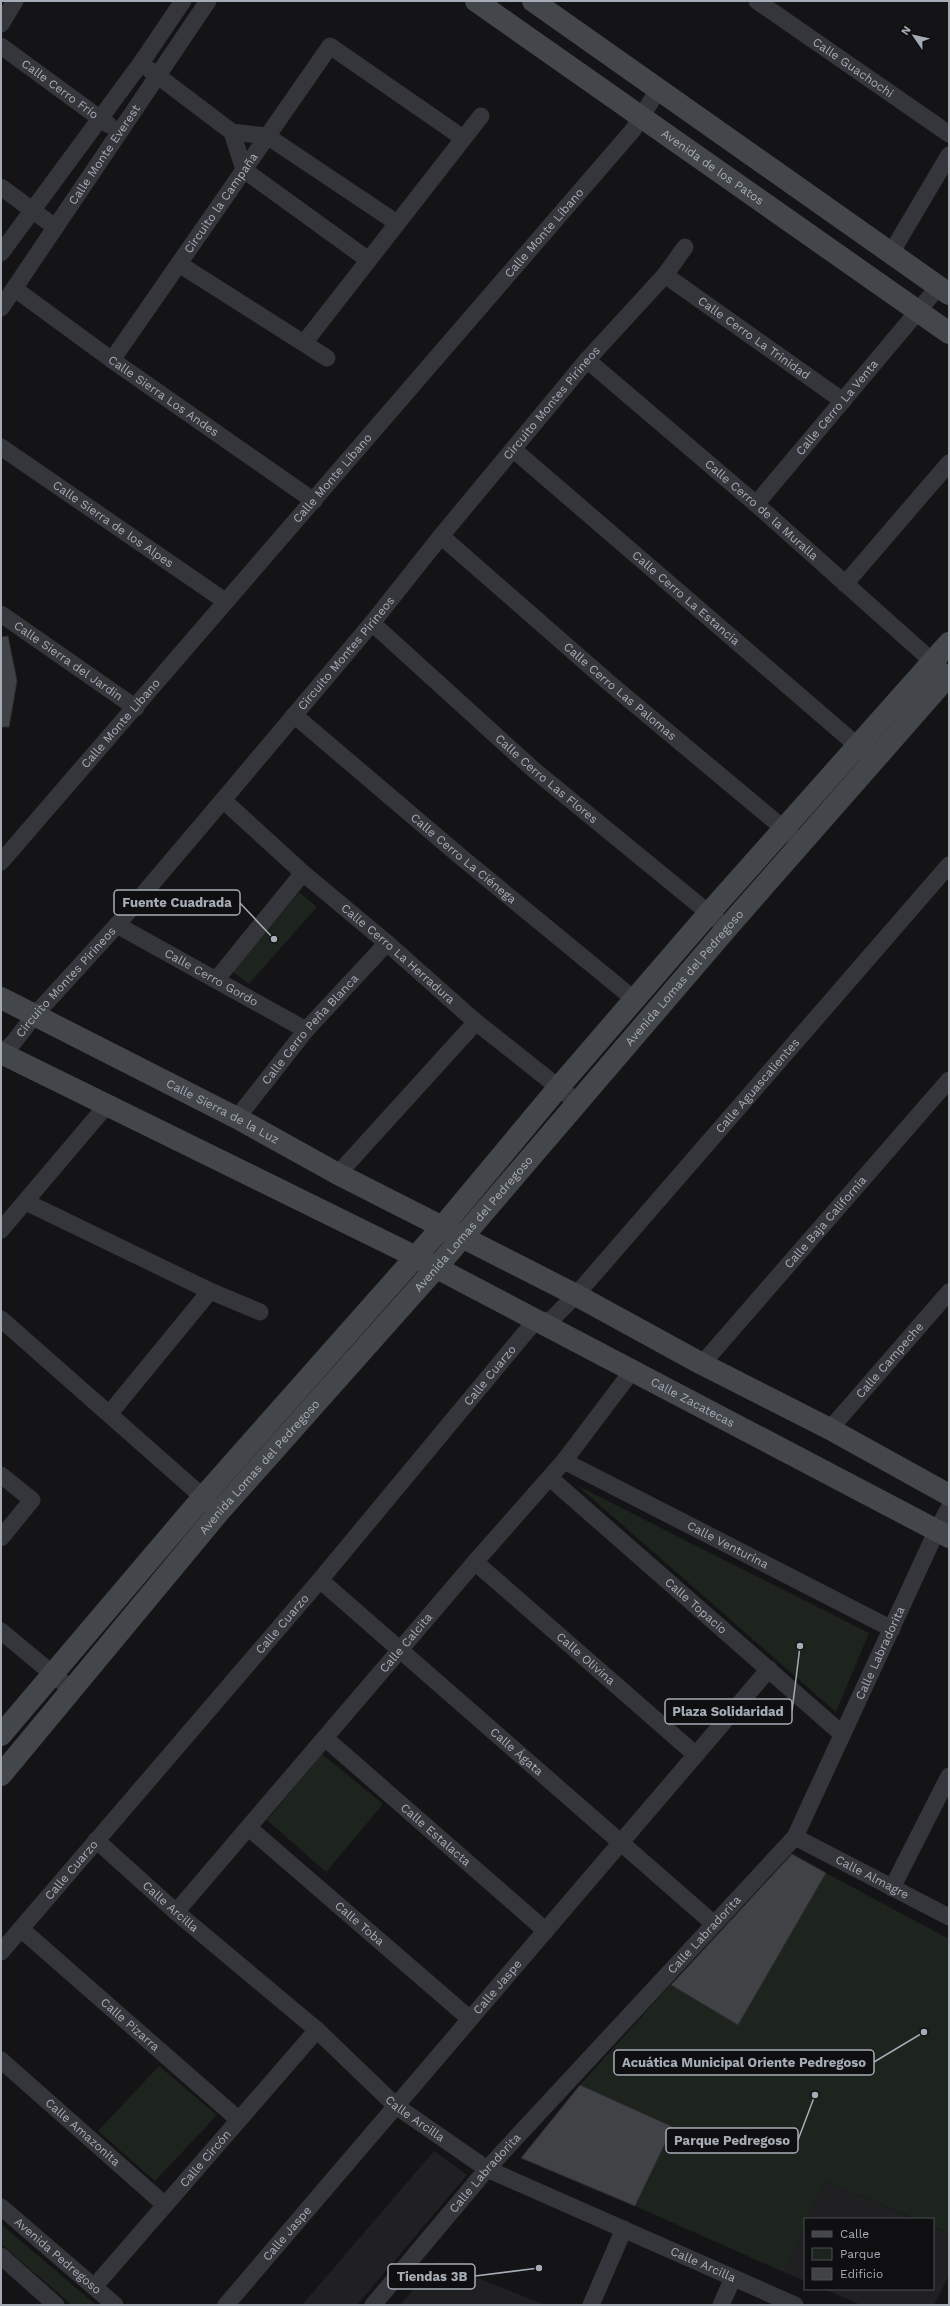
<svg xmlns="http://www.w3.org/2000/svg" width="950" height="2306" font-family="'Work Sans',sans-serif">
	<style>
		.built { fill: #202023 }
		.green { fill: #1c241d }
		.building { fill: #404246; stroke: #2e2e32 }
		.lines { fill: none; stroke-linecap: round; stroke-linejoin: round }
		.street { stroke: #35363b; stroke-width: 17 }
		.secondary { stroke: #43464b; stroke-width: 22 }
		.labels { text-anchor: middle; stroke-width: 3.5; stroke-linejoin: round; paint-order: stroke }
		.street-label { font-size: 12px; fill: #a6acb6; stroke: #0f0f11 }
		.leader { fill: none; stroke: #a6acb6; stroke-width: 1.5 }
		.callout-dot { fill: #a6acb6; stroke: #0f0f11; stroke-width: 1.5 }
		.callout { fill: #0f0f11; stroke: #a6acb6; stroke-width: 1.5 }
		.callout-label { font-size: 13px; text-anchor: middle; font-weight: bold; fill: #a6acb6 }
	</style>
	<rect width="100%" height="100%" fill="#141416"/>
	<g class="built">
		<path d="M434 2151 467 2175 357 2305H302Z"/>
		<path d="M825 2181 915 2219H808Z"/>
		<path d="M805 2226V2281L784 2272Z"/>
		<path d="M933 2227 949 2233V2275L934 2305H861L824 2289H933Z"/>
		<path d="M438 2262 545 2305H400Z"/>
	</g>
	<g class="green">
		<path d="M299 892 317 907 249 984 233 972Z"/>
		<path d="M578 1486 869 1633 836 1712Z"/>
		<path d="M322 1754 383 1804 326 1872 267 1820Z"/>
		<path d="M826 1873 949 1939V2233L933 2226V2219H916L825 2181 808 2219H805V2226L784 2272 635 2206 673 2127 580 2085 670 1985 738 2025Z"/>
		<path d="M159 2066 217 2115 155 2181 98 2131Z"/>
		<path d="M1 2224 96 2305H72L1 2244Z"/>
	</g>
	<g class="building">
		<path d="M8 636 17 681 9 727H1V637Z"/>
		<path d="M792 1854 826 1873 738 2025 671 1985Z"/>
		<path d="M580 2085 673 2127 635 2206 521 2158Z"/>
	</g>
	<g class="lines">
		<g class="street">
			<path id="s1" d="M757 1 949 134"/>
			<path d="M1 24 15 1"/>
			<path id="s2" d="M1 46 109 125"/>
			<path d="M150 70 232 132 267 136 397 223"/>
			<path d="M232 132 244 170 367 259"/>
			<path d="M1 187 55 227"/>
			<path d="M1 253 141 63 183 1"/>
			<path d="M891 253 949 155"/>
			<path d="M179 264 327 358"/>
			<path id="s3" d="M665 275 843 401"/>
			<path id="s4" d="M15 289 112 360 314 501"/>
			<path id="s5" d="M1 308 208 1"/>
			<path d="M304 343 481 116"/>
			<path id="s6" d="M112 360 330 46 463 138"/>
			<path id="s7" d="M587 360 756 504 941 669"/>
			<path id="s8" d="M1 447 225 601"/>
			<path id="s9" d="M514 450 867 754"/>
			<path id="s10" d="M756 504 939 286"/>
			<path id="s11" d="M441 536 608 682 801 843"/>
			<path d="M845 584 949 463"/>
			<path id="s12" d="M1 614 136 708"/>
			<path id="s13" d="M372 623 534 770 727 928"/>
			<path id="s14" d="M294 715 461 857 635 1000"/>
			<path id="s15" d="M223 800 303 873 387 943 476 1022 577 1102"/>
			<path id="s16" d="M1 862 633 130 658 90"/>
			<path id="s17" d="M117 925 306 1030"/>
			<path d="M216 980 303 873"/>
			<path id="s18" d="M1 1054 13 1043 34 1016 117 925 223 800 372 623 441 536 587 360 665 275 685 247"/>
			<path id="s19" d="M237 1118 306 1030 387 943"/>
			<path d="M338 1174 476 1022"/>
			<path d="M26 1202 210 1291 260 1312"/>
			<path d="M1 1230 107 1105"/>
			<path d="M1 1319 212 1505"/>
			<path id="s20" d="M702 1364 949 1080"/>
			<path d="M110 1413 210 1291"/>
			<path id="s21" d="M830 1429 949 1292"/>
			<path id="s22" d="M564 1461 892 1629"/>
			<path d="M1 1475 32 1500 1 1538"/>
			<path id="s23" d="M550 1478 842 1734"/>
			<path id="s24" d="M475 1562 696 1755"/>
			<path id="s25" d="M320 1580 714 1924"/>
			<path d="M1 1631 72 1690"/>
			<path id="s26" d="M325 1738 546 1931"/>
			<path id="s27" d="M249 1828 470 2019"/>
			<path id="s28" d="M795 1837 949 1917"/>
			<path id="s29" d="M96 1840 176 1912 317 2030 396 2106 487 2169 795 2305"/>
			<path d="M892 1888 949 1776"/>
			<path id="s30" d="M176 1912 475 1562 564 1461 632 1371"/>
			<path id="s31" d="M21 1929 239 2120"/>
			<path id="s32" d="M1 1952 320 1580 535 1321 551 1320 576 1295 949 865"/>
			<path id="s33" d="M1 2060 165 2205"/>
			<path id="s34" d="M1 2207 115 2305"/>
			<path d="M1 2256 56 2305"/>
			<path id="s35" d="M94 2287 317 2030"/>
			<path id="s36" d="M226 2305 769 1669"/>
			<path id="s37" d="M373 2305 487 2169 795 1837 937 1530 949 1508"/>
			<path d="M591 2305 624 2229"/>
			<path d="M721 2305 733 2278"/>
		</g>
		<g class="secondary">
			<path id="s38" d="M476 1 949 333"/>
			<path d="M533 1 949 294"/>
			<path id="s39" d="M1 998 237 1118 338 1174 576 1295 702 1364 830 1429 949 1495"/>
			<path id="s40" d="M1 1053 416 1257 949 1537"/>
			<path d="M1 1735 203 1497 443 1226 558 1088 709 913 949 643"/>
			<path id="s41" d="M1 1775 219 1512 436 1268 727 928 949 675"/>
		</g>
	</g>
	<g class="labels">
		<g class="street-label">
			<text dy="4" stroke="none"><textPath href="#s1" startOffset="117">Calle Guachochi</textPath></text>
			<text dy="4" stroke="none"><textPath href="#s2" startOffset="73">Calle Cerro Frío</textPath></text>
			<text dy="4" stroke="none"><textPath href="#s5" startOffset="185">Calle Monte Everest</textPath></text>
			<text dy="4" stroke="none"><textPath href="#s38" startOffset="289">Avenida de los Patos</textPath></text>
			<text dy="4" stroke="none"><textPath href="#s6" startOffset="191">Circuito la Campaña</textPath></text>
			<text dy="4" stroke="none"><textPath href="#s16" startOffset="831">Calle Monte Líbano</textPath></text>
			<text dy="4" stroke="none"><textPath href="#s3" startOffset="109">Calle Cerro La Trinidad</textPath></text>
			<text dy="4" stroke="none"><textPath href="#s4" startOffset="183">Calle Sierra Los Andes</textPath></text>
			<text dy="4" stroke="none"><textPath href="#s18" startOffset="853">Circuito Montes Pirineos</textPath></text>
			<text dy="4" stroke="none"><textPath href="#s10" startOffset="126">Calle Cerro La Venta</textPath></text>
			<text dy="4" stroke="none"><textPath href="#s16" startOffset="507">Calle Monte Líbano</textPath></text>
			<text dy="4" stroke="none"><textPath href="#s7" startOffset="230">Calle Cerro de la Muralla</textPath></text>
			<text dy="4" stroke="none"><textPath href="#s8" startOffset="136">Calle Sierra de los Alpes</textPath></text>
			<text dy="4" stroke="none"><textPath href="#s9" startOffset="227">Calle Cerro La Estancia</textPath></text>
			<text dy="4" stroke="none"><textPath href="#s18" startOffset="529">Circuito Montes Pirineos</textPath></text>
			<text dy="4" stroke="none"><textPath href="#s12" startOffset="82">Calle Sierra del Jardin</textPath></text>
			<text dy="4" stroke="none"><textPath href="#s11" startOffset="237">Calle Cerro Las Palomas</textPath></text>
			<text dy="4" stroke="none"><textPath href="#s16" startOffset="183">Calle Monte Líbano</textPath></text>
			<text dy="4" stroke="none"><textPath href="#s13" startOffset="234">Calle Cerro Las Flores</textPath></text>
			<text dy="4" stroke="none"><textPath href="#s14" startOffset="222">Calle Cerro La Ciénega</textPath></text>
			<text dy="4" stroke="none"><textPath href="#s15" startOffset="233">Calle Cerro La Herradura</textPath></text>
			<text dy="4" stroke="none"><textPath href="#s17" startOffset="108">Calle Cerro Gordo</textPath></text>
			<text dy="4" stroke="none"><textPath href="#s41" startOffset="1050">Avenida Lomas del Pedregoso</textPath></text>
			<text dy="4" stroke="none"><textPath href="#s18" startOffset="97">Circuito Montes Pirineos</textPath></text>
			<text dy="4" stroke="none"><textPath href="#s19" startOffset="115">Calle Cerro Peña Blanca</textPath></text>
			<text dy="4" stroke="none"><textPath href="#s32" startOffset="1155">Calle Aguascalientes</textPath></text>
			<text dy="4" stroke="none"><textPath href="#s39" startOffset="249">Calle Sierra de la Luz</textPath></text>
			<text dy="4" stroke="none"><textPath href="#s20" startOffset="188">Calle Baja California</textPath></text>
			<text dy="4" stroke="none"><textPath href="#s41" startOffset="726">Avenida Lomas del Pedregoso</textPath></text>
			<text dy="4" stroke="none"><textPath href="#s21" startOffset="91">Calle Campeche</textPath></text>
			<text dy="4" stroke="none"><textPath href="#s32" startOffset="756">Calle Cuarzo</textPath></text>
			<text dy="4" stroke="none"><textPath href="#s40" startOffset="775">Calle Zacatecas</textPath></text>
			<text dy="4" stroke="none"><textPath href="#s41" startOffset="402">Avenida Lomas del Pedregoso</textPath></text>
			<text dy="4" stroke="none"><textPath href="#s22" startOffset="184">Calle Venturina</textPath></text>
			<text dy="4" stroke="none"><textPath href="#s23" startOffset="194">Calle Topacio</textPath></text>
			<text dy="4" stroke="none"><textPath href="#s32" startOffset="432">Calle Cuarzo</textPath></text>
			<text dy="4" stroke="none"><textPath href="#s30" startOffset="354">Calle Calcita</textPath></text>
			<text dy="4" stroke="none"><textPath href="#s37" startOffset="833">Calle Labradorita</textPath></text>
			<text dy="4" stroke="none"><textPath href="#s24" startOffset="147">Calle Olivina</textPath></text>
			<text dy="4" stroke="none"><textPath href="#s25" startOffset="261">Calle Ágata</textPath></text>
			<text dy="4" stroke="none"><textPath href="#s26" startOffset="147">Calle Estalacta</textPath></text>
			<text dy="4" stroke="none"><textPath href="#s32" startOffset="108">Calle Cuarzo</textPath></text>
			<text dy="4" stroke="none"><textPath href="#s28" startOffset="87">Calle Almagre</textPath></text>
			<text dy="4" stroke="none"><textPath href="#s29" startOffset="100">Calle Arcilla</textPath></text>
			<text dy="4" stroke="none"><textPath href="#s27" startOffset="146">Calle Toba</textPath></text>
			<text dy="4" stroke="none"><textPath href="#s37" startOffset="497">Calle Labradorita</textPath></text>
			<text dy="4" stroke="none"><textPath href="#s36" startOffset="418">Calle Jaspe</textPath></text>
			<text dy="4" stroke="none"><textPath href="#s31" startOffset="145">Calle Pizarra</textPath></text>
			<text dy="4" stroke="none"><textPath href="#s29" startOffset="424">Calle Arcilla</textPath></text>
			<text dy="4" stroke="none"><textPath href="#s33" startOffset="109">Calle Amazonita</textPath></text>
			<text dy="4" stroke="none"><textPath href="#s35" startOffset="170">Calle Circón</textPath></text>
			<text dy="4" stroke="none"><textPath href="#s37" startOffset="173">Calle Labradorita</textPath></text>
			<text dy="4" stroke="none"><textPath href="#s36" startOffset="94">Calle Jaspe</textPath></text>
			<text dy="4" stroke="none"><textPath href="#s34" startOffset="75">Avenida Pedregoso</textPath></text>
			<text dy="4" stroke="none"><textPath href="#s29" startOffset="748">Calle Arcilla</textPath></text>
		</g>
	</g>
	<path class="leader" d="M274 939L240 903M800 1646L792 1711M924 2032L874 2062M815 2095L798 2140M539 2268L475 2276"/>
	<g class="callout-dot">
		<circle cx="274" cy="939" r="4"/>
		<circle cx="800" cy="1646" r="4"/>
		<circle cx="924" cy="2032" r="4"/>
		<circle cx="815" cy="2095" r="4"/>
		<circle cx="539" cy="2268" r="4"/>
	</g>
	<g class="callout">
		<rect x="114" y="890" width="126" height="25" rx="4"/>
		<rect x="665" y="1699" width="127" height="25" rx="4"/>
		<rect x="614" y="2050" width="260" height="25" rx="4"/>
		<rect x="666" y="2128" width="132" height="25" rx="4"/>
		<rect x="388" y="2264" width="87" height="25" rx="4"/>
	</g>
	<g class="callout-label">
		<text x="177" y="907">Fuente Cuadrada</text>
		<text x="728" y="1716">Plaza Solidaridad</text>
		<text x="744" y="2067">Acuática Municipal Oriente Pedregoso</text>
		<text x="732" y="2145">Parque Pedregoso</text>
		<text x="432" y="2281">Tiendas 3B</text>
	</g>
	<rect width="950" height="2306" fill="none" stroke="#a6acb6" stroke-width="4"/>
	<rect x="804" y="2218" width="130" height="72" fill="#0f0f11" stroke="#4b4e53"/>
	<rect x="812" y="2231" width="20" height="6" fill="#43464b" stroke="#4b4e53"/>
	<text x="840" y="2238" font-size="12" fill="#a6acb6">Calle</text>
	<rect x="812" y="2248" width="20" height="12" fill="#1c241d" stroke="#4b4e53"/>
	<text x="840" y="2258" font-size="12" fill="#a6acb6">Parque</text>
	<rect x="812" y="2268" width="20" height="12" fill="#404246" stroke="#4b4e53"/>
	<text x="840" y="2278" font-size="12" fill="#a6acb6">Edificio</text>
	<g transform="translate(914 36) rotate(304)" stroke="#0f0f11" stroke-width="3" paint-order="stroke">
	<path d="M0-3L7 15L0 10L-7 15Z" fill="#a6acb6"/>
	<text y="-6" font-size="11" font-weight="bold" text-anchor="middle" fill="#a6acb6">N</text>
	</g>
</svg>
